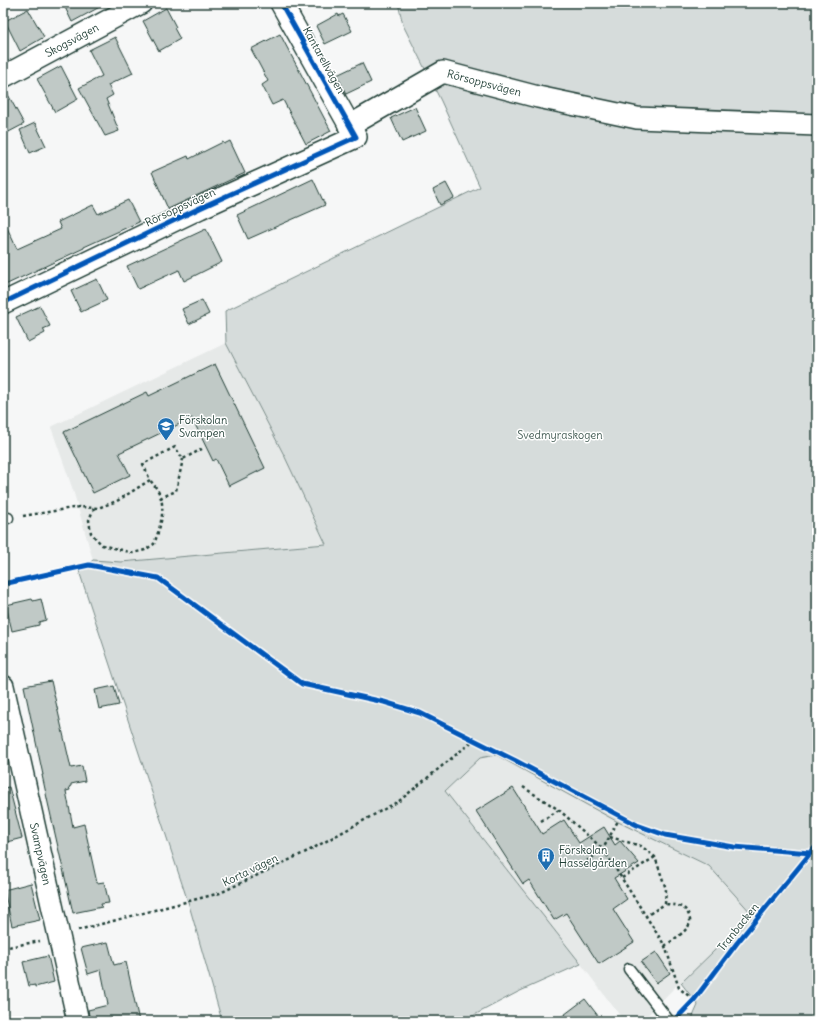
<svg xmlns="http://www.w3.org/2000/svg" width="820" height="1024" font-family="Delius,sans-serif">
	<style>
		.built { fill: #e6e9e8 }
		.green { fill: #d6dcdb; stroke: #7a8c88 }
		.building { fill: #c0c9c6; stroke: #1f3d34 }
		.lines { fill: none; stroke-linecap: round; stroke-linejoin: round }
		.lane-casing { stroke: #1f3d34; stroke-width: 13 }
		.street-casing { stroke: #1f3d34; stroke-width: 24 }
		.path { stroke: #1f3d34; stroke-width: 2.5; stroke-dasharray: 3 3; stroke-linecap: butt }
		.lane { stroke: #fff; stroke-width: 10 }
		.street { stroke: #fff; stroke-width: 21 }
		.cycleway-casing { stroke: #fff; stroke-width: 8 }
		.cycleway { stroke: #0057b8; stroke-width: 5 }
		.labels { text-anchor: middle; stroke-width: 3; stroke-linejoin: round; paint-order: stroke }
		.street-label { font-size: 11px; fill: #1f3d34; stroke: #fff }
		.poi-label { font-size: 11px; fill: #1f3d34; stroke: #fff; text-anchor: start }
		.park-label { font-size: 11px; fill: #445d55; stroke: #fff }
	</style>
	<rect width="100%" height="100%" fill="#f6f7f7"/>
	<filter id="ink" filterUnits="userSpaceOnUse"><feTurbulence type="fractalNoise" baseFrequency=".025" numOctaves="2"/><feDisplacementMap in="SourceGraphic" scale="8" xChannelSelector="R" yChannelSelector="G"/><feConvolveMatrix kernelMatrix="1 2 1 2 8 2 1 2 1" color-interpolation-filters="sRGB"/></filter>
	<g filter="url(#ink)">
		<g class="built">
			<path d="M226 343 284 455 326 544 121 562 93 560 73 490 51 427Z"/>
			<path d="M496 755 618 822 709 866 753 914 681 983 677 985 642 1021H624L581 964 445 791 480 758Z"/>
		</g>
		<path class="green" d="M398 3H817V1021H691L698 1005 681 983 752 914 709 866 618 822 496 755 480 758 445 791 581 964 518 992 463 1021H222L189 905 79 571 93 560 121 562 326 544 284 455 226 343 225 311 480 187 441 101 403 25Z"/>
		<g class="building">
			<path d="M63 3H107L72 22Z"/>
			<path d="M166 8 176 27 174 28 180 39 159 51 143 21Z"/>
			<path d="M28 9 44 37 20 51 5 21Z"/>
			<path d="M338 14 339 16 343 14 352 31 325 44 316 26Z"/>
			<path d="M280 34 331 131 306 144 283 100 272 105 262 85 268 81 251 49Z"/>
			<path d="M115 37 133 73 108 85 113 95 106 99 119 131 105 136 79 88 102 76 89 50Z"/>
			<path d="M362 63 371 82 346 94 337 75Z"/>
			<path d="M61 66 78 99 55 112 37 79Z"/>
			<path d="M3 89H5L24 124 3 135Z"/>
			<path d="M415 107 426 131 402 142 391 118Z"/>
			<path d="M35 123 46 146 30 153 20 130Z"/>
			<path d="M230 141 245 173 168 209 152 172 188 156 189 159 223 142 224 144Z"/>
			<path d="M313 179 325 205 248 239 237 215Z"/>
			<path d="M446 183 454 198 440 205 433 190Z"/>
			<path d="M128 200 139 222 84 247V248L3 286V219L17 249 61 229 58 222 93 205 98 214Z"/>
			<path d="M206 229 222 262 184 281 179 270 138 289 127 266Z"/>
			<path d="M97 279 107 300 81 312 71 291Z"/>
			<path d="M202 300 209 314 189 324 182 309Z"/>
			<path d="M40 306 50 326 43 329 45 333 28 342 16 317Z"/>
			<path d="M215 364 265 468 229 486 216 459 213 461 192 418 119 453 130 475 93 493 64 432 147 392 149 396Z"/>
			<path d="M32 599 33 601 41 599 46 620 39 622V625L12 631 6 605Z"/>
			<path d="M51 681 71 768 82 766 85 781 71 784V786L69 787 70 790 66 791 73 827 84 824 97 883 104 882 109 903 101 904 102 907 73 913 48 803 42 775H43L24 686Z"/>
			<path d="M114 686 119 705 99 709 95 690Z"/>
			<path d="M9 787 22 838 3 843V788Z"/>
			<path d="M513 788 542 834 564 820 579 843 604 827 615 845 620 841 639 863 614 878 627 899 613 909 634 942 599 964 566 913 554 920 529 880 523 884 476 811Z"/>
			<path d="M31 883 40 920 12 926 4 890Z"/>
			<path d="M108 942 114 965 126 962 139 1021H90L88 1010 108 1005 101 970 88 974 81 948Z"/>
			<path d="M656 952 670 973 656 983 641 962Z"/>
			<path d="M48 956 54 982 35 987V985L29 986 23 962Z"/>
			<path d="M585 999 602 1021H556Z"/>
		</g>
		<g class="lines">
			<g class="lane-casing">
				<g id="lane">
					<path d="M3 519 8 518"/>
					<path d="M629 969 669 1021"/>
				</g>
			</g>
			<g class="street-casing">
				<g id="street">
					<path id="s1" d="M3 77 141 3"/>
					<path id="s2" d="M349 126 443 72 538 97 637 118 817 125"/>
					<path d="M3 303 200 208 356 137 281 3"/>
					<path id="s3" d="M3 686 78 1021"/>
				</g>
			</g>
			<g class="path">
				<path d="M160 498 176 491 183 459"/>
				<path d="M94 508 89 520 91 533 102 545 133 553 145 550 154 544C160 528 167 507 158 491 156 487 153 484 150 480"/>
				<path d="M23 516 79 507 98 508 117 501 150 480 143 464 175 447 183 459 202 449"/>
				<path d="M523 787 559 810 603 849 665 946 679 988 694 1000"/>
				<path d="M541 821 559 810"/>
				<path d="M610 837 641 846 655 857 666 889 665 904 646 916"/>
				<path d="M582 865 603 849 620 817"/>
				<path d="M622 878 655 857"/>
				<path d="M78 930 220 893 310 850 399 801 474 740"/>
				<path d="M665 946C671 941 686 932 689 925 691 923 690 919 689 916 686 905 675 905 665 904"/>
				<path d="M3 948 40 941"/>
			</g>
			<use href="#lane" class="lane"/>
			<use href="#street" class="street"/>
			<g class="cycleway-casing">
				<g id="cycleway">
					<path d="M3 303 200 208 356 137 281 3"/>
					<path d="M3 584 89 565 158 578 302 684 384 702 420 713 516 761 637 825 665 835 734 847 811 853"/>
					<path d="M674 1021 694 1000 737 943 817 845"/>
				</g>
			</g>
			<use href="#cycleway" class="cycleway"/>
		</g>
	</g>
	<defs>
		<g id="school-pin" transform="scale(0.9)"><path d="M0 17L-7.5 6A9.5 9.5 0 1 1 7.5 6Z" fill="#1f6fb2" stroke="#fff"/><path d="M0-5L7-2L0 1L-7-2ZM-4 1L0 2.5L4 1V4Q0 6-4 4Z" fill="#fff"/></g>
		<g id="building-pin" transform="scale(0.9)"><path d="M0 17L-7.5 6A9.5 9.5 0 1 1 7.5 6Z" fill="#1f6fb2" stroke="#fff"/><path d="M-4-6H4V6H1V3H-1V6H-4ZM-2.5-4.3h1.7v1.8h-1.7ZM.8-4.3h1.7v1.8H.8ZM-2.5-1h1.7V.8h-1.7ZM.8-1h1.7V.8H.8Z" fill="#fff"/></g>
	</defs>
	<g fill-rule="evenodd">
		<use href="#school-pin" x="166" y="426"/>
		<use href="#building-pin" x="546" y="856"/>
	</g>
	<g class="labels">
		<g class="street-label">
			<text dy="4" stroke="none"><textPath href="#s1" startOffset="78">Skogsvägen</textPath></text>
			<text transform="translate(324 60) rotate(61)" y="4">Kantarellvägen</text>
			<text dy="4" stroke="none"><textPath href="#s2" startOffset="151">Rörsoppsvägen</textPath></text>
			<text transform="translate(180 207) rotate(-25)" y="4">Rörsoppsvägen</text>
			<text dy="4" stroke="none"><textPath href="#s3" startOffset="172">Svampvägen</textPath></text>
			<text transform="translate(250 870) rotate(-26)" y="4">Korta vägen</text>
			<text transform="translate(738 927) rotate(-51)" y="4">Tranbacken</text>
		</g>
		<g class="poi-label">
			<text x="179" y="424">Förskolan<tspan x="179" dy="13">Svampen</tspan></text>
			<text x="559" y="854">Förskolan<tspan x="559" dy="13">Hasselgården</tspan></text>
		</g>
		<g class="park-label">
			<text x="560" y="439">Svedmyraskogen</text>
		</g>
	</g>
	<rect width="820" height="1024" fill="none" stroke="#fff" stroke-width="16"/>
	<rect x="8" y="8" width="804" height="1008" fill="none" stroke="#1f3d34" stroke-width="1.5" filter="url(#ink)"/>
</svg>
